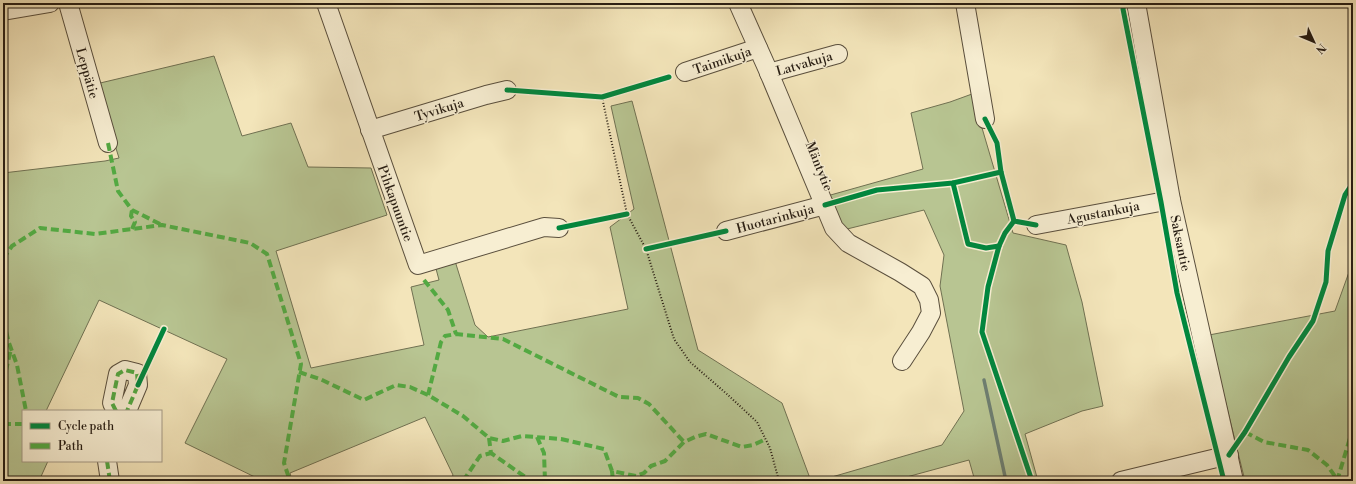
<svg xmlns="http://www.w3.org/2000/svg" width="1356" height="484" font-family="'Libre Bodoni',serif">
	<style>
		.green { fill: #b8c592; stroke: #707152 }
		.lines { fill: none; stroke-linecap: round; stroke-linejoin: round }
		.stream { stroke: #6d7e71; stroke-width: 3.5 }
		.minor-casing { stroke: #5a4f3d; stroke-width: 20 }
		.path { stroke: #271d13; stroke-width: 2; stroke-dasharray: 1 2; stroke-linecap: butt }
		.minor { stroke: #f7eed2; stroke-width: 18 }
		.quiet { stroke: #53a942; stroke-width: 4; stroke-dasharray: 8 4; stroke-linecap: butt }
		.cycleway-casing { stroke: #f7eed2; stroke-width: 8 }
		.cycleway { stroke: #00873e; stroke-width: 5 }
		.labels { text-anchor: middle; stroke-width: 3; stroke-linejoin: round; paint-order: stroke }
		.street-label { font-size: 13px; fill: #271d13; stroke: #f7eed2 }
	</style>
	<rect width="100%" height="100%" fill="#f3e5ba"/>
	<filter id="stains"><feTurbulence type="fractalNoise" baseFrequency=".005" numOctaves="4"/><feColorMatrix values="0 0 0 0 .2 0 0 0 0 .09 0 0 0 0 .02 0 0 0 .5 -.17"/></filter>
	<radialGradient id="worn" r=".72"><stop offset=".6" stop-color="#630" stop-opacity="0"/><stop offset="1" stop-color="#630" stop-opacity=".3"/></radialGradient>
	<g class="green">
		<path d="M214 56 242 136 291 123 308 167 371 168 387 215 276 251 311 368 424 345 411 287 439 280 435 265 455 261 475 325 488 337 628 309 610 227 634 209 611 106 632 101 698 350 782 403 811 481H450L453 475 425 417 290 473 292 481H275L274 479 269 481H263L185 443 227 359 99 300 46 411H23V461H48L39 481H3V173L105 161 119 158 96 84Z"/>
		<path d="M972 94 1013 233 1066 245 1082 302 1103 406 1082 411 1025 434 1038 481H975L969 460 892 481H818L942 445 964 411 940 286 944 255 924 210 843 230 827 196 923 169 911 113 950 102Z"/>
		<path d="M1353 261V481H1245L1209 335 1335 311Z"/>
	</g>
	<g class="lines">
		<path class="stream" d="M984 380 1006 481"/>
		<g class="minor-casing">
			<g id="minor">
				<path d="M68 3 108 143"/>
				<path d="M326 3 418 265 544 227 559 228"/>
				<path d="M738 3 767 68 834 228 848 243 900 272 922 286 929 300 931 313 921 332 902 361"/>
				<path d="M965 3 985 119"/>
				<path d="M1136 3 1171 200 1234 481"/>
				<path d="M3 11 50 3"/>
				<path d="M685 72 758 48"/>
				<path d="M769 73 838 54"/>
				<path d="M370 130 486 95 507 90"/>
				<path d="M1036 225 1171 200"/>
				<path d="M726 231 825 205"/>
				<path d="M116 411 112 403 118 374 125 370 137 373 138 385 127 411"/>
				<path d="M107 461 110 481"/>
				<path d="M1121 481 1229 455"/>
			</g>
		</g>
		<path class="path" d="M602 97 627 214 646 249 674 339 690 362 728 395 757 422 770 448 779 481"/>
		<use href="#minor" class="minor"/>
		<g class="quiet">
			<path d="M108 143 118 191 132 210 162 225"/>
			<path d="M132 229 135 222 131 216 132 210"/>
			<path d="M3 259 12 246 40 228 95 234 162 225 250 243 267 254 301 364 284 463 290 481"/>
			<path d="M424 280 448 310 456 334"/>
			<path d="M3 320 9 343 17 365 26 411"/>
			<path d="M299 372 320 379 364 400 396 385 410 387 428 395 463 416 489 438 503 441 522 436 561 439 604 449 612 471 636 476 644 473 651 466 665 461 684 442 695 437 706 434 742 447 753 445 766 439"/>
			<path d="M3 383 11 349"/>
			<path d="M428 395 441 342 445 336 456 334 503 339 619 397 638 398 649 404 684 442"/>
			<path d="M116 411 112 403 118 374 125 370 137 373 138 385 127 411"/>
			<path d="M3 424H23"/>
			<path d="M1245 432 1264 442 1308 450 1327 465 1337 479"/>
			<path d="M537 437 544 453 545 481"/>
			<path d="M489 438 491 453 531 481"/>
			<path d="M107 461 110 481"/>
			<path d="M612 471 613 481"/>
			<path d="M463 481 480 456 491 453"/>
			<path d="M1337 481 1350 438"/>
		</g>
		<g class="cycleway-casing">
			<g id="cycleway">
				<path d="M1124 3 1123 9 1161 202 1177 293 1224 481"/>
				<path d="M507 90 602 97 669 77"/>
				<path d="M985 119 997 143 1001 172 1014 221 1036 225"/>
				<path d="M953 183 968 244 986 248 999 246"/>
				<path d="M825 205 877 190 953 183 1001 172"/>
				<path d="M1014 221 1005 233 999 246 988 287 982 332 1032 481"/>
				<path d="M559 228 627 214"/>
				<path d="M646 249 726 231"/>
				<path d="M138 385 164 329"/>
				<path d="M1229 455 1245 432 1289 357 1313 321 1326 282 1328 251 1345 195 1353 183"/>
			</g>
		</g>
		<use href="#cycleway" class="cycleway"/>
	</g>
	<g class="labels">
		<g class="street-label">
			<text transform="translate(722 60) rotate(-19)" y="5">Taimikuja</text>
			<text transform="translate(804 63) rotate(-16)" y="5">Latvakuja</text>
			<text transform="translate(88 73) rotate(74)" y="5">Leppätie</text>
			<text transform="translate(439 109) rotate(-17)" y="5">Tyvikuja</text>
			<text transform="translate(820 166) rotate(68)" y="5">Mäntytie</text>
			<text transform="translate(396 203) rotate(70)" y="5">Pihkapuuntie</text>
			<text transform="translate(1103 212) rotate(-11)" y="5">Agustankuja</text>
			<text transform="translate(775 218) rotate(-15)" y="5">Huotarinkuja</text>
			<text transform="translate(1181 243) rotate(78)" y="5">Saksantie</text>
		</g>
	</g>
	<rect width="1356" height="484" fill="none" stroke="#f3e5ba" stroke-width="16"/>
	<rect x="4" y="4" width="1348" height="476" fill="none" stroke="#271d13" stroke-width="2"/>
	<rect x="8" y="8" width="1340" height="468" fill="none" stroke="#271d13"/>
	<rect x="22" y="410" width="140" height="52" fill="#f7eed2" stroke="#a49a86"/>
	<rect x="30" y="423" width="20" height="6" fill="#00873e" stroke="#a49a86"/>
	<text x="58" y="430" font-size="12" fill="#271d13">Cycle path</text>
	<rect x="30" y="443" width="20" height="6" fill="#53a942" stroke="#a49a86"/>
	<text x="58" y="450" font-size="12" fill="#271d13">Path</text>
	<g transform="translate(1314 42) rotate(134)" stroke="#f7eed2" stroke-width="3" paint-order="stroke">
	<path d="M0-3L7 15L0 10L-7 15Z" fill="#271d13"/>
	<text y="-6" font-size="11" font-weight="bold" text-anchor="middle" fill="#271d13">N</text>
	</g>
	<rect width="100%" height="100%" filter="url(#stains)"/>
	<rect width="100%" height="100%" fill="url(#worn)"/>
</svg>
